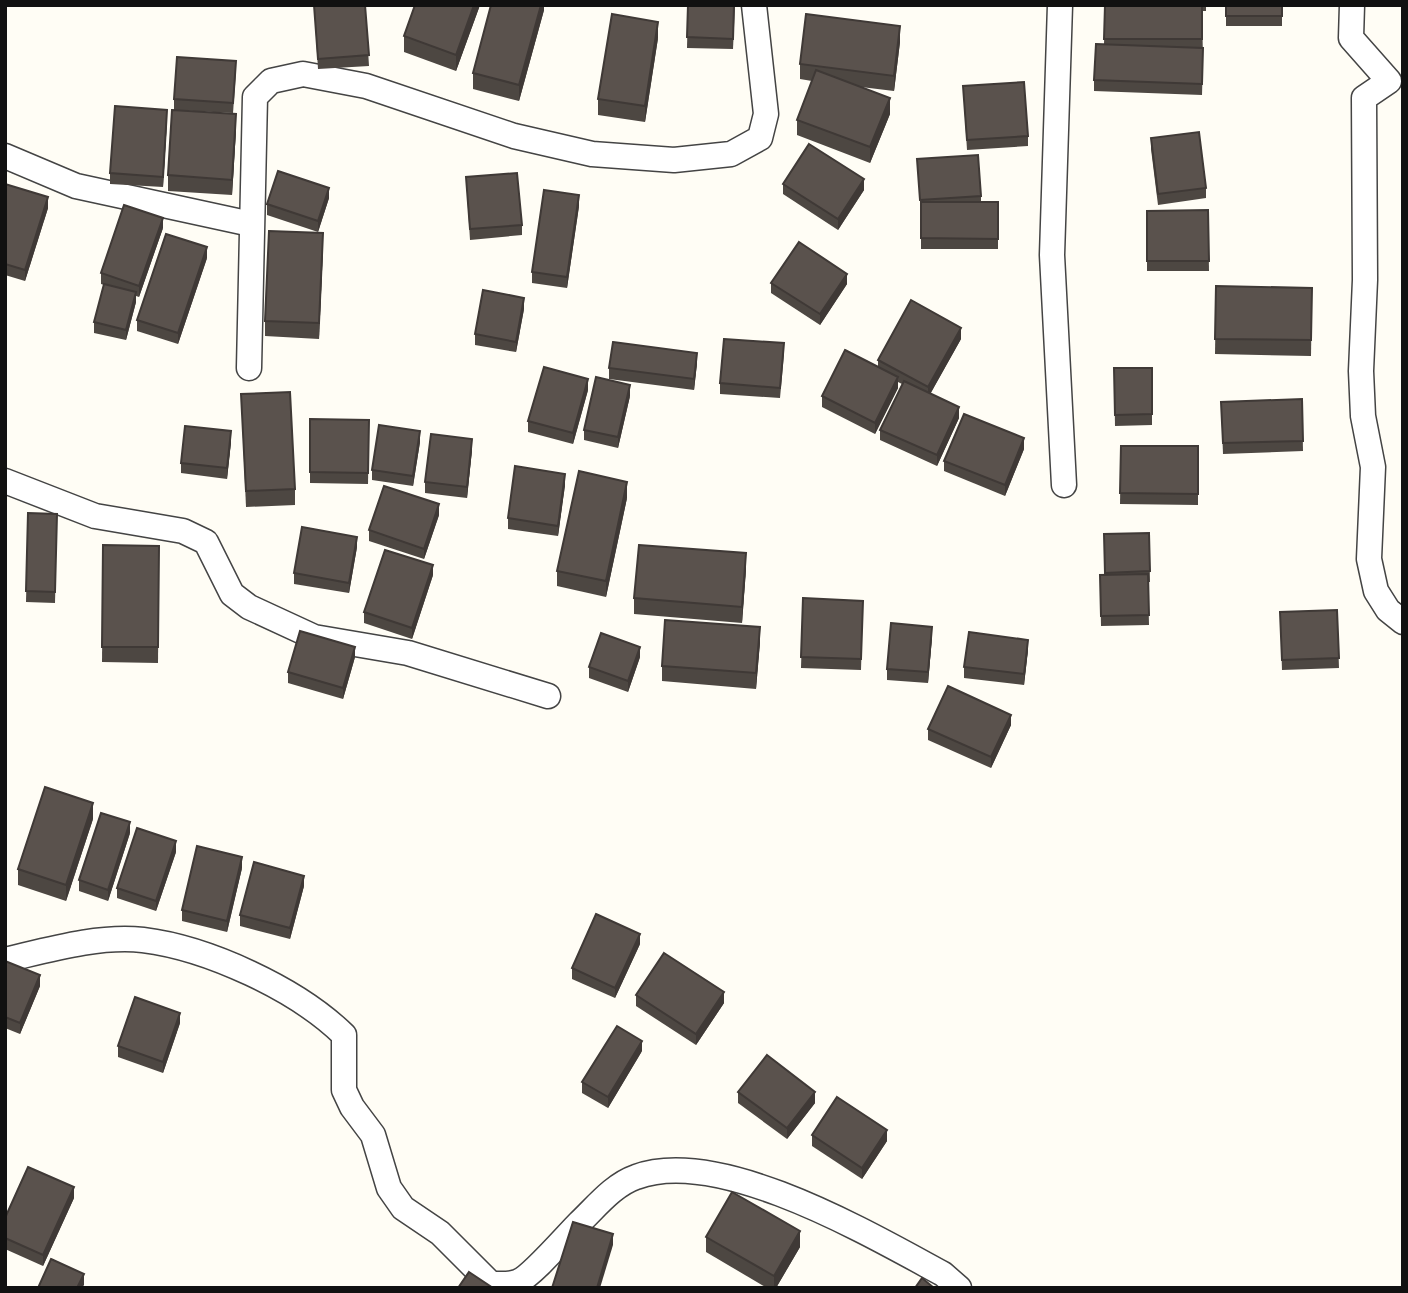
<svg xmlns="http://www.w3.org/2000/svg" width="1408" height="1293" font-family="'Playfair Display',serif">
	<style>
		.lines { fill: none; stroke-linecap: round; stroke-linejoin: round }
		.street-casing { stroke: #444; stroke-width: 27 }
		.street { stroke: #fff; stroke-width: 24 }
		.wall { fill: #4d4742 }
		.shaded-wall { fill: #3f3936 }
		.building { fill: #5a524d; stroke: #3f3936; stroke-width: 2 }
	</style>
	<rect width="100%" height="100%" fill="#fffdf5"/>
	<g class="lines">
		<g class="street-casing">
			<g id="street">
				<path d="M1060 5 1052 255 1064 485"/>
				<path d="M1352 5 1351 38 1389 81 1364 98 1365 280 1361 371 1363 416 1373 467 1369 559 1376 591 1388 610 1403 622"/>
				<path d="M5 156 76 186 251 224"/>
				<path d="M249 368 255 97 271 81 303 74 366 86 514 136 592 154 674 160 731 154 760 138 766 114 754 5"/>
				<path d="M5 481 95 516 183 531 206 542 232 594 249 607 314 637 408 653 548 696"/>
				<path d="M5 960C48 950 99 935 143 940 208 948 297 989 344 1035V1090L352 1107 373 1135 389 1188 403 1208 440 1233 491 1284C500 1284 509 1285 517 1282 530 1278 567 1235 579 1223 596 1207 613 1185 636 1177 719 1146 869 1234 943 1274L959 1288"/>
			</g>
		</g>
		<use href="#street" class="street"/>
	</g>
	<g class="wall">
		<path d="M314 5H365L369 66 318 69Z"/>
		<path d="M415 5H480L456 71 404 52V36Z"/>
		<path d="M544 5V10L519 101 473 89V73Z"/>
		<path d="M688 5H735L733 49 687 48Z"/>
		<path d="M1104 5H1206V11H1202L1203 59 1202 95 1094 91V80L1104 44 1105 12H1104Z"/>
		<rect x="1226" y="5" width="56" height="21"/>
		<path d="M658 38 645 122 598 115V99Z"/>
		<path d="M900 42 894 91 861 87 890 114 870 163 797 135V120L812 81 800 79V64Z"/>
		<path d="M236 72 233 113 174 110V99Z"/>
		<path d="M963 86 1028 136V146L967 150Z"/>
		<path d="M167 120 163 187 110 184V173Z"/>
		<path d="M236 130 232 195 168 191V175Z"/>
		<path d="M1151 138 1206 188V198L1158 205 1151 149Z"/>
		<path d="M917 159 981 196V202H998V249H921V211Z"/>
		<path d="M466 177 522 225V235L470 240Z"/>
		<path d="M5 184 48 208 25 281 5 275Z"/>
		<path d="M783 184 864 190 838 230 783 194Z"/>
		<path d="M329 198 318 232 267 215V204Z"/>
		<path d="M579 206 567 288 532 283V272Z"/>
		<path d="M1208 210 1209 271H1147V211Z"/>
		<path d="M163 228 139 297 136 296V302L126 340 94 333V322L104 285 101 284V273Z"/>
		<path d="M323 249 319 339 265 336V321Z"/>
		<path d="M207 258 178 344 137 331V320Z"/>
		<path d="M771 283 847 284 820 325 771 293Z"/>
		<path d="M1216 286 1312 288 1311 356 1215 354Z"/>
		<path d="M524 309 516 352 475 345V334Z"/>
		<path d="M961 339 930 394 959 418 937 466 880 440V430L902 384 898 382V388L875 434 822 407V396L878 367V360Z"/>
		<path d="M784 354 780 398 720 394V383Z"/>
		<path d="M697 363 694 390 609 379V368Z"/>
		<path d="M1114 368H1152V425L1115 426Z"/>
		<path d="M588 390 573 444 528 432V421Z"/>
		<path d="M241 394 295 489V505L246 507Z"/>
		<path d="M630 396 618 448 584 440V430Z"/>
		<path d="M1302 399 1303 451 1223 454 1221 402Z"/>
		<path d="M310 419 369 420 368 484 310 483Z"/>
		<path d="M231 442 227 479 181 473V463Z"/>
		<path d="M420 442 413 486 372 480V470Z"/>
		<path d="M1121 446H1198V505L1120 504Z"/>
		<path d="M1024 449 1005 496 944 471V461Z"/>
		<path d="M472 450 467 498 425 493V482Z"/>
		<path d="M565 485 558 536 508 529V518Z"/>
		<path d="M627 498 606 597 557 586V571Z"/>
		<path d="M28 513 57 514 55 603 26 602Z"/>
		<path d="M439 515 424 559 369 541V530Z"/>
		<path d="M1149 533 1150 582H1148L1149 625 1101 626 1100 575H1105L1104 534Z"/>
		<path d="M103 545 159 546 158 663 102 662Z"/>
		<path d="M357 547 349 593 294 584V573Z"/>
		<path d="M746 569 742 623 634 614V598Z"/>
		<path d="M433 575 412 639 364 623V612Z"/>
		<path d="M803 598 863 601 861 670 801 668Z"/>
		<path d="M1337 610 1339 668 1282 670 1280 612Z"/>
		<path d="M932 637 928 683 887 680V669Z"/>
		<path d="M760 642 756 689 662 681V666Z"/>
		<path d="M1028 650 1024 685 964 678V667Z"/>
		<path d="M355 657 343 699 288 683V672Z"/>
		<path d="M640 657 628 692 589 678V667Z"/>
		<path d="M1011 725 991 768 928 740V729Z"/>
		<path d="M93 819 66 901 18 885V869Z"/>
		<path d="M130 833 108 901 79 891V880Z"/>
		<path d="M176 852 156 911 117 898V888Z"/>
		<path d="M242 868 227 932 182 921V910Z"/>
		<path d="M304 886 290 939 240 926V915Z"/>
		<path d="M640 944 615 998 572 979V968Z"/>
		<path d="M5 961 40 986 20 1034 5 1028Z"/>
		<path d="M636 995 724 1003 696 1045 636 1006Z"/>
		<path d="M180 1023 163 1073 118 1057V1046Z"/>
		<path d="M642 1051 608 1108 582 1093V1082Z"/>
		<path d="M738 1092 815 1103 787 1139 738 1103Z"/>
		<path d="M812 1135 887 1141 862 1179 812 1146Z"/>
		<path d="M74 1198 43 1266 5 1249V1218Z"/>
		<path d="M706 1237 800 1247 776 1288H767L706 1252Z"/>
	</g>
	<g class="shaded-wall">
		<path d="M474 5H480L456 71V55Z"/>
		<path d="M541 5H544V10L519 101V85Z"/>
		<path d="M658 22V38L645 122V106Z"/>
		<path d="M900 26V42L894 91V76Z"/>
		<path d="M890 98V114L870 163V147Z"/>
		<path d="M167 110V120L163 187V177Z"/>
		<path d="M236 114V130L232 195V180Z"/>
		<path d="M864 179V190L838 230V219Z"/>
		<path d="M329 188V198L318 232V221Z"/>
		<path d="M579 195V206L567 288V277Z"/>
		<path d="M48 197V208L25 281V270Z"/>
		<path d="M163 218V228L139 297V286Z"/>
		<path d="M323 233V249L319 339V323Z"/>
		<path d="M207 247V258L178 344V333Z"/>
		<path d="M847 274V284L820 325V314Z"/>
		<path d="M136 292V302L126 340V330Z"/>
		<path d="M524 298V309L516 352V342Z"/>
		<path d="M961 328V339L928 398V387Z"/>
		<path d="M697 353V363L694 390V379Z"/>
		<path d="M898 377V388L875 434V423Z"/>
		<path d="M588 379V390L573 444V433Z"/>
		<path d="M630 385V396L618 448V437Z"/>
		<path d="M959 407V418L937 466V455Z"/>
		<path d="M231 431V442L227 479V468Z"/>
		<path d="M420 431V442L413 486V476Z"/>
		<path d="M1024 438V449L1005 496V485Z"/>
		<path d="M472 439V450L467 498V487Z"/>
		<path d="M565 474V485L558 536V526Z"/>
		<path d="M627 482V498L606 597V581Z"/>
		<path d="M439 504V515L424 559V549Z"/>
		<path d="M357 537V547L349 593V583Z"/>
		<path d="M746 553V569L742 623V607Z"/>
		<path d="M433 565V575L412 639V628Z"/>
		<path d="M760 627V642L756 689V673Z"/>
		<path d="M932 627V637L928 683V672Z"/>
		<path d="M1028 640V650L1024 685V674Z"/>
		<path d="M355 647V657L343 699V688Z"/>
		<path d="M640 647V657L628 692V681Z"/>
		<path d="M1011 715V725L991 768V757Z"/>
		<path d="M93 803V819L66 901V885Z"/>
		<path d="M130 822V833L108 901V890Z"/>
		<path d="M176 841V852L156 911V901Z"/>
		<path d="M242 857V868L227 932V921Z"/>
		<path d="M304 876V886L290 939V928Z"/>
		<path d="M640 934V944L615 998V988Z"/>
		<path d="M40 975V986L20 1034V1023Z"/>
		<path d="M724 992V1003L696 1045V1034Z"/>
		<path d="M180 1013V1023L163 1073V1062Z"/>
		<path d="M642 1041V1051L608 1108V1097Z"/>
		<path d="M815 1092V1103L787 1139V1128Z"/>
		<path d="M887 1130V1141L862 1179V1168Z"/>
		<path d="M74 1187V1198L43 1266V1255Z"/>
		<path d="M800 1231V1247L776 1288H774V1276Z"/>
		<path d="M613 1234V1245L600 1288H597Z"/>
		<path d="M84 1274V1285L82 1288H77Z"/>
	</g>
	<g class="building">
		<path d="M314 5H365L369 55 318 59Z"/>
		<path d="M415 5H474L456 55 404 36Z"/>
		<path d="M491 5H541L519 85 473 73Z"/>
		<path d="M688 5H734L733 39 687 37Z"/>
		<path d="M1105 5H1202V39H1104Z"/>
		<rect x="1226" y="5" width="56" height="11"/>
		<path d="M612 14 658 22 645 106 598 99Z"/>
		<path d="M806 14 900 26 894 76 800 64Z"/>
		<path d="M1096 44 1203 48 1202 84 1094 80Z"/>
		<path d="M177 57 236 61 233 103 174 99Z"/>
		<path d="M816 70 890 98 870 147 797 120Z"/>
		<path d="M1024 82 1028 136 967 140 963 86Z"/>
		<path d="M115 106 167 110 163 177 110 173Z"/>
		<path d="M172 110 236 114 232 180 168 175Z"/>
		<path d="M1199 132 1206 188 1158 194 1151 138Z"/>
		<path d="M809 144 864 179 838 219 783 184Z"/>
		<path d="M978 155 981 196 920 200 917 159Z"/>
		<path d="M278 171 329 188 318 221 267 204Z"/>
		<path d="M517 173 522 225 470 229 466 177Z"/>
		<path d="M5 184 48 197 25 270 5 264Z"/>
		<path d="M544 190 579 195 567 277 532 272Z"/>
		<path d="M921 202H998V239L921 238Z"/>
		<path d="M124 205 163 218 139 286 101 273Z"/>
		<path d="M1208 210 1209 261H1147V211Z"/>
		<path d="M269 231 323 233 319 323 265 321Z"/>
		<path d="M166 234 207 247 178 333 137 320Z"/>
		<path d="M799 242 847 274 820 314 771 283Z"/>
		<path d="M104 284 136 292 126 330 94 322Z"/>
		<path d="M1216 286 1312 288 1311 340 1215 339Z"/>
		<path d="M483 290 524 298 516 342 475 334Z"/>
		<path d="M911 300 961 328 928 387 878 360Z"/>
		<path d="M724 339 784 343 780 388 720 383Z"/>
		<path d="M613 342 697 353 694 379 609 368Z"/>
		<path d="M845 350 898 377 875 423 822 396Z"/>
		<path d="M544 367 588 379 573 433 528 421Z"/>
		<path d="M1114 368H1152V414L1115 415Z"/>
		<path d="M596 377 630 385 618 437 584 430Z"/>
		<path d="M904 381 959 407 937 455 880 430Z"/>
		<path d="M290 392 295 489 246 491 241 394Z"/>
		<path d="M1302 399 1303 441 1223 443 1221 402Z"/>
		<path d="M964 414 1024 438 1005 485 944 461Z"/>
		<path d="M310 419 369 420 368 473 310 472Z"/>
		<path d="M379 425 420 431 413 476 372 470Z"/>
		<path d="M185 426 231 431 227 468 181 463Z"/>
		<path d="M431 434 472 439 467 487 425 482Z"/>
		<path d="M1121 446H1198V494L1120 493Z"/>
		<path d="M515 466 565 474 558 526 508 518Z"/>
		<path d="M579 471 627 482 606 581 557 571Z"/>
		<path d="M384 486 439 504 424 549 369 530Z"/>
		<path d="M28 513 57 514 55 592 26 591Z"/>
		<path d="M302 527 357 537 349 583 294 573Z"/>
		<path d="M1149 533 1150 571 1105 573 1104 534Z"/>
		<path d="M103 545 159 546 158 647H102Z"/>
		<path d="M639 545 746 553 742 607 634 598Z"/>
		<path d="M385 550 433 565 412 628 364 612Z"/>
		<path d="M1148 574 1149 615 1101 616 1100 575Z"/>
		<path d="M803 598 863 601 861 659 801 657Z"/>
		<path d="M1337 610 1339 658 1282 660 1280 612Z"/>
		<path d="M665 620 760 627 756 673 662 666Z"/>
		<path d="M891 623 932 627 928 672 887 669Z"/>
		<path d="M300 631 355 647 343 688 288 672Z"/>
		<path d="M969 632 1028 640 1024 674 964 667Z"/>
		<path d="M601 633 640 647 628 681 589 667Z"/>
		<path d="M948 686 1011 715 991 757 928 729Z"/>
		<path d="M45 787 93 803 66 885 18 869Z"/>
		<path d="M101 813 130 822 108 890 79 880Z"/>
		<path d="M137 828 176 841 156 901 117 888Z"/>
		<path d="M197 846 242 857 227 921 182 910Z"/>
		<path d="M254 862 304 876 290 928 240 915Z"/>
		<path d="M596 914 640 934 615 988 572 968Z"/>
		<path d="M664 953 724 992 696 1034 636 995Z"/>
		<path d="M5 961 40 975 20 1023 5 1017Z"/>
		<path d="M135 997 180 1013 163 1062 118 1046Z"/>
		<path d="M617 1026 642 1041 608 1097 582 1082Z"/>
		<path d="M767 1055 815 1092 787 1128 738 1092Z"/>
		<path d="M837 1097 887 1130 862 1168 812 1135Z"/>
		<path d="M28 1167 74 1187 43 1255 5 1238V1218Z"/>
		<path d="M732 1192 800 1231 774 1276 706 1237Z"/>
		<path d="M573 1222 613 1234 597 1288H552Z"/>
		<path d="M51 1259 84 1274 77 1288H38Z"/>
		<path d="M469 1272 493 1288H458Z"/>
		<path d="M922 1278 934 1288H915Z"/>
	</g>
	<rect width="1408" height="1293" fill="none" stroke="#111111" stroke-width="14"/>
</svg>
